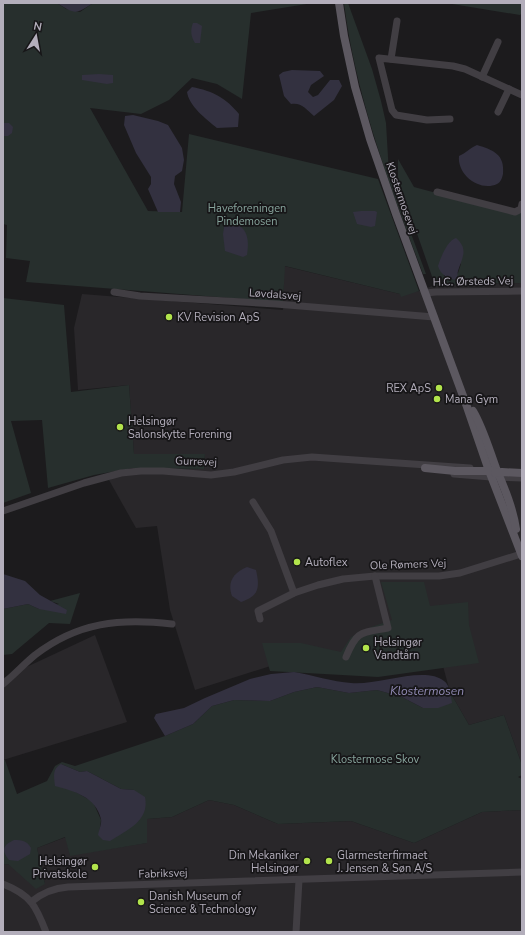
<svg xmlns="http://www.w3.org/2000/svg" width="525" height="935" font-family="'Nunito Sans',sans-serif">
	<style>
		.built { fill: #29272a }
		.green { fill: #272f2d; fill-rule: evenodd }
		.water { fill: #333140 }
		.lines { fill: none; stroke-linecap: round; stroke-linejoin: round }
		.minor { stroke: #413e43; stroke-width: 7 }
		.major { stroke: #5c5860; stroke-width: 8 }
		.poi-dot { fill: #b2e44c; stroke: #171618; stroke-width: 1.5 }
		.labels { text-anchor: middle; stroke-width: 3.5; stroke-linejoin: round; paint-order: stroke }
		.street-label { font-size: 11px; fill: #b3aebb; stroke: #171618 }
		.park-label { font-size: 11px; fill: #87a49c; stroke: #171618 }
		.poi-label { font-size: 11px; fill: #b3aebb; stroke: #171618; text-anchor: start }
		.water-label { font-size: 12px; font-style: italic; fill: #8f89b2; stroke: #171618 }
	</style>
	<rect width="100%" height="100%" fill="#1c1b1d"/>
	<g class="built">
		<path d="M284 266 400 294 419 291 435 285 522 283V765L504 715 469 725 450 692 443 666 280 663 195 690 170 610 157 526 136 528 109 480 133 468 204 469 205 454H134L129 385 78 390 74 328 82 294 283 310Z"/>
		<path d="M95 635 127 722 3 760V678Z"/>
		<path d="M209 800 234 805 278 824 351 821 414 843 482 812 522 810V932H3V865L8 864 45 884 37 848 66 837 70 855 146 843 147 819 172 817Z"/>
	</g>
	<g class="green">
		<path d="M3 3H57L66 9 80 12 93 3H313L251 13 242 99 217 84 192 78 169 100 141 114 90 108 148 211 182 212 189 134 378 179 419 291 401 297 400 294 285 266 283 302 26 282 30 261 6 258 7 225 3 224Z"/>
		<path d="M344 3H348L372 69 381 101 386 123 389 174 426 274H423C390 186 356 98 344 3Z"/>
		<path d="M446 3H522V13L520 15Z"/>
		<path d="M398 159 414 187 511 213H522V283L435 285 398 179ZM445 252 461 264 458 273 450 278 444 276 441 259Z"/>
		<path d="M3 298 64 305 71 392 129 385 134 454H205L204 469 133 468 94 475 48 488 42 420 11 421 31 493 3 503Z"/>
		<path d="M381 582H424L430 606 468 602 469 625 479 663 378 677 270 671 262 643H301L341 652 351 637 371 627 392 620Z"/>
		<path d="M80 593 70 624 49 623 12 654 3 655V609L28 604 39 609 59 604 50 601Z"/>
		<path d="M317 687 349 693 377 690 402 697 423 708 451 703 450 692 469 725 504 715 522 765V775L518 777 522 779V810L482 812 414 843 351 821 278 824 234 805 209 800 172 817 147 819V843L70 856 65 837 37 848 45 884 36 889 8 864 3 865V760H5L17 794 47 781 55 766 62 762 75 766 165 736 193 724 212 706 234 700 270 701 294 692ZM61 764 80 772 87 771 121 789 134 790 99 835 101 820 93 802 74 791Z"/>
	</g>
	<g class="water">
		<path d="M57 3H93C75 15 75 14 57 3Z"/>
		<path d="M193 23H197L202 26 200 43H195C191 37 190 30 193 23Z"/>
		<path d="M292 70 320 71 324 76 311 85 308 92 313 97 318 95 330 80H339L342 86 334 100 314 116C306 109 301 102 291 104L284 96 279 75 283 72Z"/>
		<path d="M99 74 113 75V83L107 84 82 80V75Z"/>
		<path d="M192 87C213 91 226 98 239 114L238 127 217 128C206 119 189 106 187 92Z"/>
		<path d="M133 115 158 121 168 125 182 148 184 160 182 171 175 176 174 184 181 202 180 212H158L148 189 151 184V177L136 153 124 125 125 116Z"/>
		<path d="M3 123H9L13 127 12 133 8 136H3Z"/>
		<path d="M477 145C493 150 505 154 503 174 502 178 501 182 497 184 480 192 457 175 459 156 466 153 470 148 477 145Z"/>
		<path d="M361 211H375L377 212 375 226 371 227 357 224 353 212Z"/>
		<path d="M225 222C246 223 250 236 247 255L243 257 225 251 223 234Z"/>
		<path d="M456 238C469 249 462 258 458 271 457 274 458 276 457 280 448 279 440 274 438 266 441 257 447 241 456 238Z"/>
		<path d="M247 567 256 570C260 588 259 596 241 602L232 596C227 582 233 573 247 567Z"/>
		<path d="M3 574 25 581 40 595 67 610 66 614 39 609 28 604 3 609Z"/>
		<path d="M294 672C312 675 333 682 351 683 376 686 425 665 444 681 450 685 451 696 452 703L438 708H423L402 697 377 690 349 693 317 687 294 692 270 701 234 700 212 706 193 724 165 736 154 718 156 714 184 708 205 698 250 679 271 674Z"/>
		<path d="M61 764 80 772 87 771 121 789 134 790 145 797C150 821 127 830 110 841L103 840 98 835C99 830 102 823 101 819 96 797 74 791 55 786 54 776 52 769 61 764Z"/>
		<path d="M14 840C23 840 27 841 31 848L30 854 18 861 9 860C1 850 3 845 14 840Z"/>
	</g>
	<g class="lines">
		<g class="minor">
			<path d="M391 59 397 21"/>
			<path d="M482 77 498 42"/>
			<path d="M498 112 509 89"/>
			<path d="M450 119 427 120 396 115 392 110 379 58 453 66 465 69 522 95"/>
			<path d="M437 192 515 212 521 209 522 204"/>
			<path d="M114 292 140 296 276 304 434 317"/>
			<path d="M425 293 436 292 522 291"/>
			<path d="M454 474 491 477 522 478"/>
			<path d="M253 502 271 531 294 593"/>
			<path d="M3 511 84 483 121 473 141 471H163L211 475 234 472 283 460 312 457 470 468"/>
			<path d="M260 619 258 611 294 593 318 585 343 579 375 576H439L460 573 521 554"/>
			<path d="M346 657C357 630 361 633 388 628L375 576"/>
			<path d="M3 684C14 675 24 664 35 655 78 622 120 618 172 624"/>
			<path d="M3 884C31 895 36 906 46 932"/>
			<path d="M31 902C43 892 54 888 68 887L522 872"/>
			<path d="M296 932 299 880"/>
		</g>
		<g class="major">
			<path d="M339 3 344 36 355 87 370 139 396 214 466 404 488 468 522 556"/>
			<path d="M473 411C483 428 489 449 496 468 504 487 513 508 516 529"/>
			<path d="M425 468 455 471H493"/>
			<path d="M495 473 502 472 522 473"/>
		</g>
	</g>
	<g class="poi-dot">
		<circle cx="169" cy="317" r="4"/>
		<circle cx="439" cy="388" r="4"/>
		<circle cx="437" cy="399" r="4"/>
		<circle cx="120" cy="427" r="4"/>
		<circle cx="297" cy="562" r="4"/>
		<circle cx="366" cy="648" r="4"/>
		<circle cx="307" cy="861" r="4"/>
		<circle cx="329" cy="861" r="4"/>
		<circle cx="95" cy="867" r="4"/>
		<circle cx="141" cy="902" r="4"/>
	</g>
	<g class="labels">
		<g class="street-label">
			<text transform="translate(402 198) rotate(71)" y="4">Klostermosevej</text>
			<text transform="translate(473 281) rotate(-1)" y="4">H.C. Ørsteds Vej</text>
			<text transform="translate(275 294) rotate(4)" y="4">Løvdalsvej</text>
			<text transform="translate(196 461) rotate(2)" y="4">Gurrevej</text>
			<text transform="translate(408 564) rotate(-2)" y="4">Ole Rømers Vej</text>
			<text transform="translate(163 873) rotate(-2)" y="4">Fabriksvej</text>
		</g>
		<g class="park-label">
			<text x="247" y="212">Haveforeningen<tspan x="247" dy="13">Pindemosen</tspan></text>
			<text x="375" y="763">Klostermose Skov</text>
		</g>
		<g class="poi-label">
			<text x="177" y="321">KV Revision ApS</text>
			<text x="431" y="392" text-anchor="end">REX ApS</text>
			<text x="445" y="403">Mana Gym</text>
			<text x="128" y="425">Helsingør<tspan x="128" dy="13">Salonskytte Forening</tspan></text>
			<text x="305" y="566">Autoflex</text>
			<text x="374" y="646">Helsingør<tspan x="374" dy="13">Vandtårn</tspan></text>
			<text x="299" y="859" text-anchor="end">Din Mekaniker<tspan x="299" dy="13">Helsingør</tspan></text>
			<text x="337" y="859">Glarmesterfirmaet<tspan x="337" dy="13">J. Jensen &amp; Søn A/S</tspan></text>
			<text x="87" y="865" text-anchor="end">Helsingør<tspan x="87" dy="13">Privatskole</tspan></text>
			<text x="149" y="900">Danish Museum of<tspan x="149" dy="13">Science &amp; Technology</tspan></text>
		</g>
		<g class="water-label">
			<text x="427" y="695">Klostermosen</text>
		</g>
	</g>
	<rect width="525" height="935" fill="none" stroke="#b3aebb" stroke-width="8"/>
	<g transform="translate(36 36) rotate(11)" stroke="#171618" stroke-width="3" paint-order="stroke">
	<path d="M0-3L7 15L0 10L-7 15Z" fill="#b3aebb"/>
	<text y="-6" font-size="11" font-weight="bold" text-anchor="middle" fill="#b3aebb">N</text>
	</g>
</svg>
